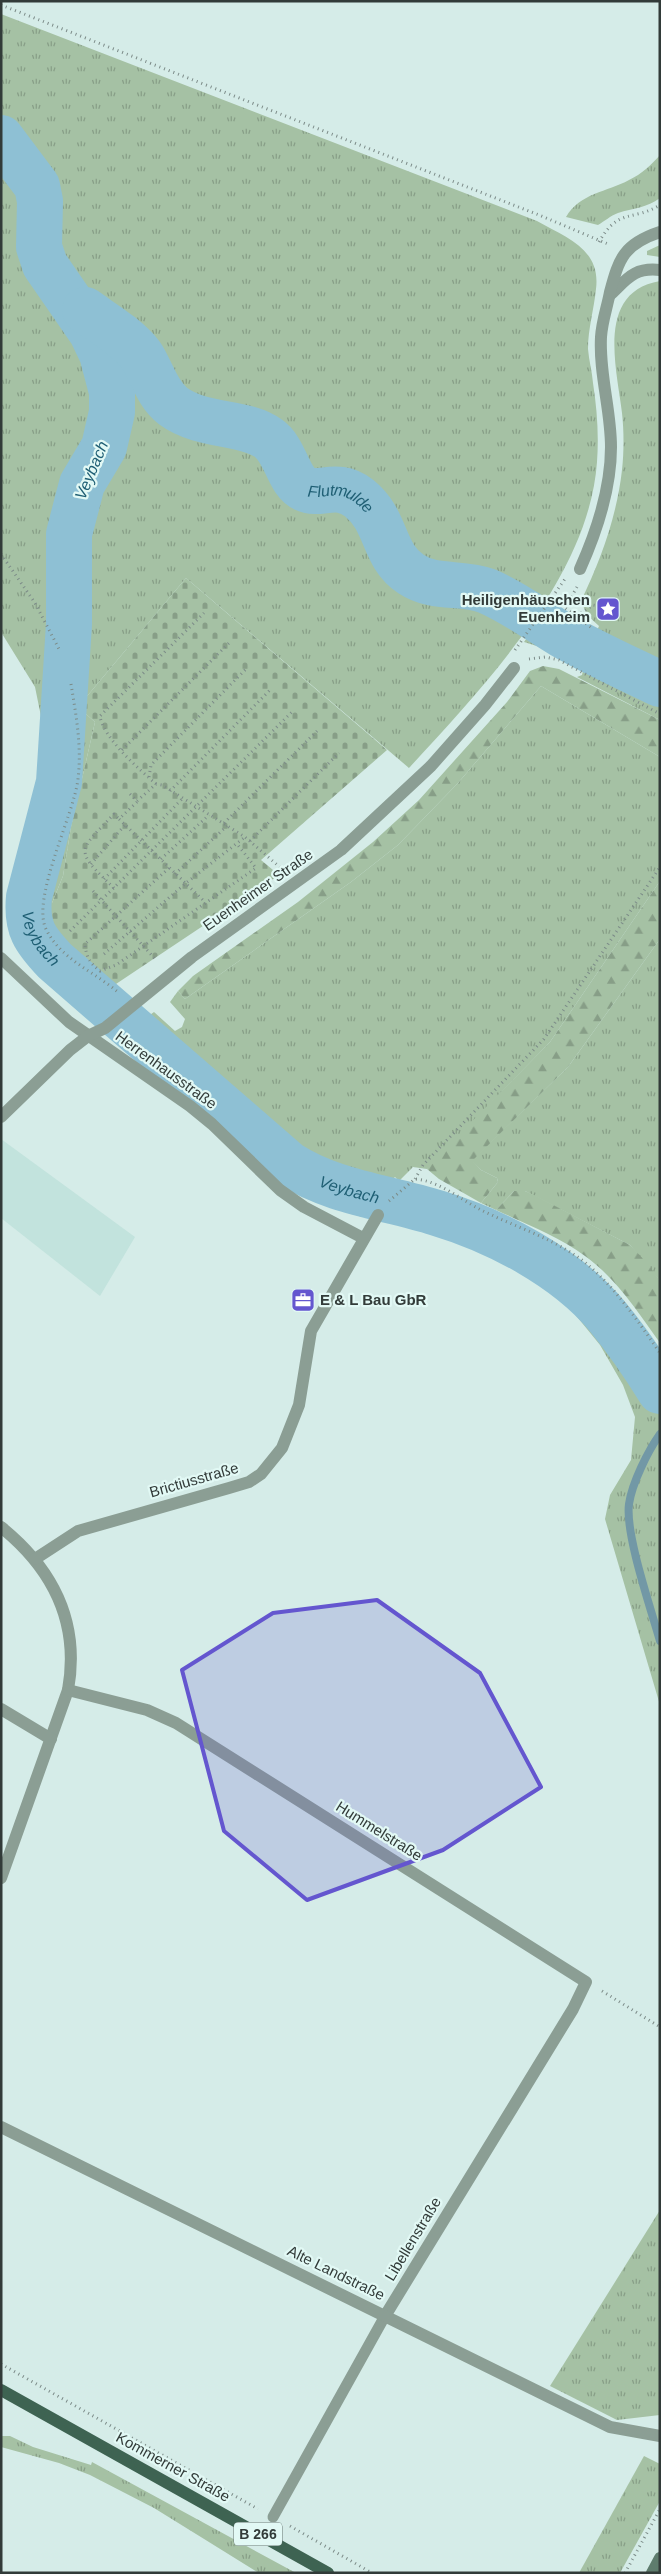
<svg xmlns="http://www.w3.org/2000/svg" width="661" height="2574" font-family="Arial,sans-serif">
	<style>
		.built { fill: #c2e3dd }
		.grass { fill: url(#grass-tufts) }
		.forest { fill: url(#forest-firs) }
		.cemetery { fill: url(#cemetery-stones) }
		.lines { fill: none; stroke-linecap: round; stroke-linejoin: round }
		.stream { stroke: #7298a6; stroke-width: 8 }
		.river { stroke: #8ec0d4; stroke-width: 46 }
		.path { stroke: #7c8b88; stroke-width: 3; stroke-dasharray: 1 4; stroke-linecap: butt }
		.service { stroke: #8b9e94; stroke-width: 11 }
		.minor { stroke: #8b9e94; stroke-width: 12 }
		.secondary { stroke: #5e7c6d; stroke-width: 12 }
		.primary { stroke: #3e6352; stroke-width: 12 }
		.marked { fill: #6456cf; fill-opacity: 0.2; stroke: #6456cf; stroke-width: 4; stroke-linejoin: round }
		.labels { text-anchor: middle; stroke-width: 4.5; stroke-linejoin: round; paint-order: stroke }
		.shield { fill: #e2f9f5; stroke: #677471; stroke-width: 1 }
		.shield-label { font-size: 14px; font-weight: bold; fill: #323b39 }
		.poi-label { font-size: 15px; font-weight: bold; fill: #323b39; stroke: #e2f9f5; text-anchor: end }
		.street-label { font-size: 15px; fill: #323b39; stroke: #e2f9f5 }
		.water-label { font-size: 16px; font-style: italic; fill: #1f5f74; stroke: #e2f9f5 }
	</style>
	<defs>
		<pattern id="grass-tufts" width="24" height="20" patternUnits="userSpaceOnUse" patternTransform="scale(1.25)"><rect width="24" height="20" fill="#a5c1a4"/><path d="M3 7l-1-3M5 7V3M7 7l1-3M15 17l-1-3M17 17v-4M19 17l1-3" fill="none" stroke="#879e87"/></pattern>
		<pattern id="forest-firs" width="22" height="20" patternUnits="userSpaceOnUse" patternTransform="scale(1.25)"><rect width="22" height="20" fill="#a5c1a4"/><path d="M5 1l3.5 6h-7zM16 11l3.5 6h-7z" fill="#879e87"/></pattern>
		<pattern id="cemetery-stones" width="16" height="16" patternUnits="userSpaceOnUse" patternTransform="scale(1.25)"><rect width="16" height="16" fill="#a5c1a4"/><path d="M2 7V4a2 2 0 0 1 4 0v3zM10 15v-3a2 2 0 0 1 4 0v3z" fill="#879e87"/></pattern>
	</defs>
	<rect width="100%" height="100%" fill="#d5ece8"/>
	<path class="built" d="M1 1139 135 1237 100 1296 1 1218Z"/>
	<g class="grass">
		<path d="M1 14 537 221C567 238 601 249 596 289 594 309 588 329 588 349 589 361 592 371 593 383 597 409 599 435 597 462 589 577 484 686 409 768L186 578 78 707 95 722 71 827 63 876 52 903 60 943 113 986 112 991 120 997 95 1019 26 953 13 927 14 894 41 794 46 741 35 687 1 632Z"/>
		<path d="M660 155V198C647 208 633 208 618 213 610 216 605 221 598 225L566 217C580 193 607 192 629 180 642 174 651 165 660 155Z"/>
		<path d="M660 245V257L647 255V251Z"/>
		<path d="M660 281V720L577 677 582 675 583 671 553 651 524 642 554 600C552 619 573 624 587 633L593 634 596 633 599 626 587 615 581 601C601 560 617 515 622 470 624 452 624 431 622 413 617 369 595 292 660 281Z"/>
		<path d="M541 686 660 757V881L550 1042 427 1169 413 1167 399 1181 395 1177 387 1185 391 1188 389 1191 387 1190 367 1216 362 1217 333 1208 289 1186 269 1171 206 1108 117 1044 114 1038 143 1012 147 1017 154 1012 175 1031 182 1027 185 1019 170 1002 178 991 185 999 351 882 398 845 458 783Z"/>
		<path d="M660 939V1281L630 1245 525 1191H514L496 1210 481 1203 498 1182 497 1178 481 1170 471 1161 568 1067Z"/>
		<path d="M418 1188 437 1192 570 1258 592 1275 608 1291 660 1362V1705L605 1519 610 1495 631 1460 635 1417 623 1385 600 1345 561 1297 537 1278 438 1225 391 1214 397 1209C470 1227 540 1257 595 1311L602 1305C546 1250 479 1224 406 1198L405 1192Z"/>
		<path d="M660 2210V2415L617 2420 550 2386Z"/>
		<path d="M1 2436H10L33 2447 91 2465 92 2462 296 2573H259L154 2508 90 2475 59 2463 1 2447Z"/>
		<path d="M644 2456 660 2464V2501L620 2573H579Z"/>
	</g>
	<g class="forest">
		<path d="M543 666 559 669 660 720V757L541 686 458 783 398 845 351 882 185 999 178 991 193 976 298 902 373 842 419 800 507 702 530 671Z"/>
		<path d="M660 881V939L568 1067 472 1161 481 1170 497 1178 498 1182 481 1203 439 1179 427 1169 428 1166 550 1042Z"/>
		<path d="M514 1191H525L536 1196 630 1245 648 1264 660 1281V1343C638 1312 616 1278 585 1256 558 1236 526 1224 496 1210Z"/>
	</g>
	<path class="cemetery" d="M186 578 387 750 261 860 279 875 113 986 60 943 50 927 52 903 63 876 71 827 95 722 78 707Z"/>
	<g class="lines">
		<path class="stream" d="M660 1434C648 1451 632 1483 629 1504 625 1534 651 1609 660 1641"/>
		<g class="river">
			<path id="s1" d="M1 138 37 186 40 201 39 247 45 265 92 333 102 354 112 392V412L104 447 82 484 69 534V624L59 782 29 897C26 928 35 940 55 961L289 1164C334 1193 387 1197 437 1213 497 1231 566 1267 607 1316 626 1339 644 1365 660 1391"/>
			<path id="s2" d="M85 310C103 323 127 337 141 355 152 371 156 393 173 406 201 427 245 421 268 438 286 450 288 482 305 489 321 496 337 481 359 498 388 521 382 555 411 574 435 590 461 581 487 591 513 602 537 620 562 635 593 653 627 668 660 684"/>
		</g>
		<g class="path">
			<path d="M1 5 539 215 608 244"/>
			<path d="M599 242C619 207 632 222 660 205"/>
			<path d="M1 554 35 603 59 649"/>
			<path d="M577 587 565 608 592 628"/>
			<path d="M577 616 593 605 604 607"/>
			<path d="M515 650 565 579"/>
			<path d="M529 659 545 657 559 660 660 714"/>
			<path d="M71 684C76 715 82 747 78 779 74 815 31 898 46 929 60 959 95 972 119 993"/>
			<path d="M122 750 229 643"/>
			<path d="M149 777 151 765 248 667"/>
			<path d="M156 784C139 769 103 738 100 716L204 613"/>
			<path d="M170 791 272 688"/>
			<path d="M130 794 137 801 156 784 162 785 245 837 282 869"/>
			<path d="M137 802 119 819 205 902"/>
			<path d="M224 823 317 731"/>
			<path d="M250 841 339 753"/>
			<path d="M161 859 209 815"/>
			<path d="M91 864 125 825"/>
			<path d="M169 868 85 944C86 957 90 963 100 971L116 965 256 868 237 844"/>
			<path d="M175 874 227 826"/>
			<path d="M104 879 182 799"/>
			<path d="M114 888C73 849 78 852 114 814L119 819"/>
			<path d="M93 891 157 961"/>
			<path d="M70 931 294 710"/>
			<path d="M104 954 186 883 245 837"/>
			<path d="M415 1179 423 1165 544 1039 660 867"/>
			<path d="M389 1201 415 1179C440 1181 461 1200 483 1211 516 1227 552 1238 582 1260 614 1285 637 1320 660 1353"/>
			<path d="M602 1991 660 2027"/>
			<path d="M1 2364 258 2509"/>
			<path d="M290 2526 372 2573"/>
			<path d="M625 2573 660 2509"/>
		</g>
		<path class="service" d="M273 2517 385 2316"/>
		<g class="minor">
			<path d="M610 295C627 279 634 267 660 270"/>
			<path d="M580 569C597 531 611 488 611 447 611 410 599 374 601 337 602 321 607 308 610 292 619 258 624 244 660 232"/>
			<path d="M1 958 69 1022 190 1106 212 1124 280 1190 304 1207 363 1238"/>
			<path d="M1 1117 70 1050 88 1036 105 1028 192 957 341 850 431 766 485 705 514 668"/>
			<path d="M1 1527C53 1569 80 1623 68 1690L1 1878"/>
			<path d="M35 1559 78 1531 229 1488 249 1482 261 1474 282 1448 299 1405 311 1331 378 1215"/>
			<path d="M68 1690 147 1710 176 1723 586 1982 573 2009 385 2316"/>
			<path d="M1 1709 51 1739"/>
			<path d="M1 2127 610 2427 660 2436"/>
		</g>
		<path class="secondary" d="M652 2573 660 2558"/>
		<path class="primary" d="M1 2390 328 2573"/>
	</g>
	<path class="marked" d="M377 1600 480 1673 541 1787 443 1850 307 1900 224 1831 182 1670 273 1613Z"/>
	<defs>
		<g id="sight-square" transform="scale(1.25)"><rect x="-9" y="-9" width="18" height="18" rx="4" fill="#6456cf" stroke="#e2f9f5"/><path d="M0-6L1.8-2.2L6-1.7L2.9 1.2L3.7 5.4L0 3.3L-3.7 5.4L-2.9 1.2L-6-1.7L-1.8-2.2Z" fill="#fff"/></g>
		<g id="office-square" transform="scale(1.25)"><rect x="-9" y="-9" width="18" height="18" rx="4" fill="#6456cf" stroke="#e2f9f5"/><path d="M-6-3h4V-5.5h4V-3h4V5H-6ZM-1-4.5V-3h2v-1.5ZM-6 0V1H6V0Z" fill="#fff"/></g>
	</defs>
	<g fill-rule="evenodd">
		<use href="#sight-square" x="608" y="609"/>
		<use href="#office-square" x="303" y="1300"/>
	</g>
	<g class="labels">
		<rect class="shield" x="234" y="2522.5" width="48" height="23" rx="4"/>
		<g class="shield-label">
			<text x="258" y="2539">B 266</text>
		</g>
		<g class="poi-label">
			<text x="590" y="605">Heiligenhäuschen<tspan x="590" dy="17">Euenheim</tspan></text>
			<text x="320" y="1305" text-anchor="start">E &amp; L Bau GbR</text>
		</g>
		<g class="street-label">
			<text transform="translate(258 890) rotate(-35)" y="5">Euenheimer Straße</text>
			<text transform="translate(166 1070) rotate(36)" y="5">Herrenhausstraße</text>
			<text transform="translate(194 1480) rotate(-16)" y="5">Brictiusstraße</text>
			<text transform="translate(379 1831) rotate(32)" y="5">Hummelstraße</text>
			<text transform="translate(413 2239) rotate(-59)" y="5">Libellenstraße</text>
			<text transform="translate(336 2273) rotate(26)" y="5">Alte Landstraße</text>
			<text transform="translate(173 2467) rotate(29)" y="5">Kommerner Straße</text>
		</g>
		<g class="water-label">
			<text transform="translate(91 470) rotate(-67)" y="6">Veybach</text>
			<text dy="6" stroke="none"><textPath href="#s2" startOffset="336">Flutmulde</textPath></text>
			<text dy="6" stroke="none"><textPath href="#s1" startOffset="848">Veybach</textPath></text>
			<text dy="6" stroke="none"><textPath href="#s1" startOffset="1251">Veybach</textPath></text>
		</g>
	</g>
	<rect width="661" height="2574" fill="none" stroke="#323b39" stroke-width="5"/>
</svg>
